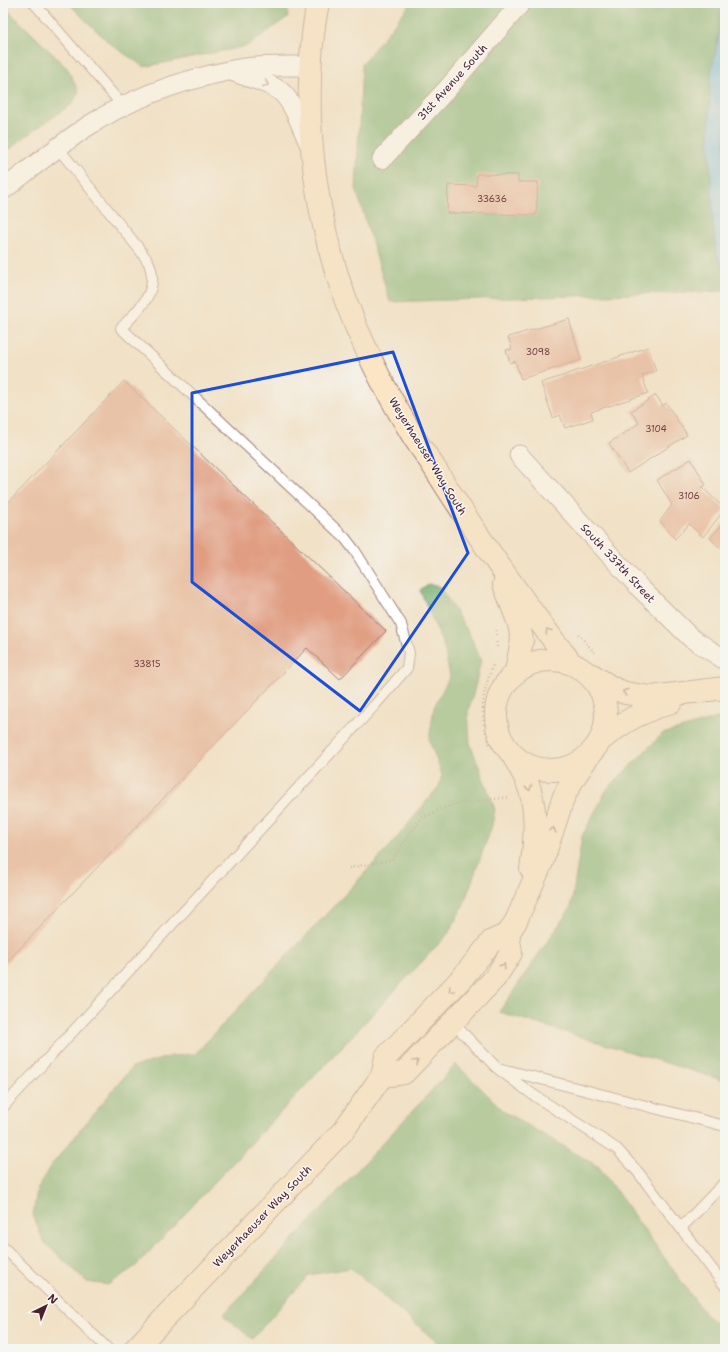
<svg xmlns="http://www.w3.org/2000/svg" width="728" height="1352" font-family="'Shantell Sans',sans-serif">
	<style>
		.forest { fill: #73af6e; stroke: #5e674c }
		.water { fill: #72bfec; stroke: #5e6f8c }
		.building { fill: #e09d81 }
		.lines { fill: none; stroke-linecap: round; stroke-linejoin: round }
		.lane-casing { stroke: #9e8078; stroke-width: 12 }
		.street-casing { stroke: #9e8078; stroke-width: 21 }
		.secondary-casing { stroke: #9e8078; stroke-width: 24 }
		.path { stroke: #9e8078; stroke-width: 2.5; stroke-dasharray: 1 3; stroke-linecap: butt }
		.lane { stroke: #fff; stroke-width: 10 }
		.street { stroke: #fff; stroke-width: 19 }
		.secondary { stroke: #fce5c4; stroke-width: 22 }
		.oneway { stroke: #ae9aa0 }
		.oneway2 { stroke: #a38278 }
		.marked { fill: none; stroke: #1d4ed8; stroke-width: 3; stroke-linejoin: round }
		.labels { text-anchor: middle; stroke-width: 3; stroke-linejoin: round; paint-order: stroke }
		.number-label { font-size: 9px; fill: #703e40 }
		.street-label { font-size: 11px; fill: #4a1f2b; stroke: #f6f6f2 }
	</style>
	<rect width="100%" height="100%" fill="#f6f6f2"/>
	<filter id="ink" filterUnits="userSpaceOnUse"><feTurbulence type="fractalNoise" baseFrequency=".025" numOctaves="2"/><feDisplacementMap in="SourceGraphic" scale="8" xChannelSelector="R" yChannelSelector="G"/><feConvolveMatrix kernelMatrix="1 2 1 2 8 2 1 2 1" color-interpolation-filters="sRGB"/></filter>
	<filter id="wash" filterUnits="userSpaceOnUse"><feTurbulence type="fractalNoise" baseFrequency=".012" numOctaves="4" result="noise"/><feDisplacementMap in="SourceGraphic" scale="16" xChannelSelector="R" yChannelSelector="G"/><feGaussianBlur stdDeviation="0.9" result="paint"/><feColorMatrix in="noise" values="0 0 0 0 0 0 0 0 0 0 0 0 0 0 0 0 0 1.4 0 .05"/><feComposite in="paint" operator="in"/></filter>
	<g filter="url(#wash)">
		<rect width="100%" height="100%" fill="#f1e1c6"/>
		<g class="forest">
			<path d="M68 3H288V17L247 46 144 67 109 43Z"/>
			<path d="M411 3H721L709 137 713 221 716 253 725 270V291L390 302 356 189 362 64Z"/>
			<path d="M3 8 8 10 68 69 79 92 72 104 26 136 3 155Z"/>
			<path d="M428 584 440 587 469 633 481 660 475 687 468 712 470 743 495 809 492 826 463 906 448 934 136 1266 108 1285 87 1282 44 1242 33 1215 37 1190 49 1168 132 1067 172 1056 195 1054 391 845 439 786 442 775 429 740 434 707 450 676 443 644 420 590Z"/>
			<path d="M725 716V1081L499 1012 571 907 582 836 607 789 662 734Z"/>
			<path d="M456 1064 505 1112 599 1167 705 1314 725 1331V1349H468L441 1346 351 1268 309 1275 252 1339 223 1315Z"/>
		</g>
		<path class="water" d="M721 3H725V270L716 253 713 221 709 137 710 78 718 40Z"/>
		<g id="blocks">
			<g class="building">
				<path d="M477 174 518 175V182H538L536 215 447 213 448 185 476 186Z"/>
				<path d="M569 319 581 360 521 379 515 361 510 363 506 350 512 349 508 337Z"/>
				<path d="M648 347 656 371 642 376 648 393 591 412 593 419 565 428 560 415 553 418 541 383Z"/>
				<path d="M124 381 386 631 340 679 307 648 3 966V508Z"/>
				<path d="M656 395 663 406 666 403 687 435 628 473 609 443 639 423 631 411Z"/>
				<path d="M691 459 706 485 702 487 725 509 703 537 689 524 675 539 660 521 672 505 657 480Z"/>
				<path d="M725 522V553L710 538Z"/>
			</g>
		</g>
	</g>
	<g filter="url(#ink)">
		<use href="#blocks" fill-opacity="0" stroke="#9e8078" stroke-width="1"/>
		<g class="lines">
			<g class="lane-casing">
				<g id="lane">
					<path d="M34 3 123 106"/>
					<path d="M453 1023 497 1068 532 1094 617 1149 638 1172 725 1286"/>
					<path d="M502 1069 725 1126"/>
					<path d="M3 1107 374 706 407 668 409 653 401 624 355 551 345 538 121 328C138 311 159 292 150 266 148 260 143 255 140 250L58 148"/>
					<path d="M681 1228 725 1182"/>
					<path d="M3 1247 108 1349"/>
				</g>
			</g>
			<g class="street-casing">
				<g id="street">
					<path d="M234 72C249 78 268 82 280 91 294 102 302 129 310 145"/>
					<path d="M382 159 448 88 521 3"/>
					<path d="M3 190C30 169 57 147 85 128 127 100 179 81 228 71 255 65 283 66 310 66"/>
					<path d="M519 455 641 589 691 638 725 660"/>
				</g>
			</g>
			<g class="secondary-casing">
				<g id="secondary">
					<path d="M318 3C310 41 309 81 310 120 314 200 333 281 368 353 380 380 395 406 410 431 416 442 425 453 432 464 475 533 521 599 571 663"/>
					<path d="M504 584 519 624 522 640 516 671"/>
					<circle cx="551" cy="715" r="55"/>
					<path d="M592 675 611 687 625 693 651 697 725 688"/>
					<path d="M601 740C625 720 642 712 671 702"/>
					<path d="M512 754C519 766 526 777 530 790 537 813 535 846 531 869"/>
					<path d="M382 1076 404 1073 495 978 511 953 508 934"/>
					<path d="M135 1349 343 1131 382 1076 386 1057 462 978 492 941 508 934 516 921 542 862 564 796 575 776 590 754"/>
				</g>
			</g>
			<g class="path">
				<path d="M496 630 497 647"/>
				<path d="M578 634 596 654"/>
				<path d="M491 748C479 715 481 697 493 665"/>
				<path d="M349 868 392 860 421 818 458 803 511 797"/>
			</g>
			<use href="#lane" class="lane"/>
			<use href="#street" class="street"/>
			<use href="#secondary" class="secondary"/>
		</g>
		<defs><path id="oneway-chevron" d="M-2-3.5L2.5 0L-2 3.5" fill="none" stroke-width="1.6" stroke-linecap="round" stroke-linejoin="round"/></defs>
		<use class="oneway" href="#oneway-chevron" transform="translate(266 84) rotate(23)"/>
		<g class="oneway2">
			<use href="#oneway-chevron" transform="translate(548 631) rotate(-126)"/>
			<use href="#oneway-chevron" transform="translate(625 692) rotate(-163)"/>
			<use href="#oneway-chevron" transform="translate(529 788) rotate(71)"/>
			<use href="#oneway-chevron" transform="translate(553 830) rotate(-73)"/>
			<use href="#oneway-chevron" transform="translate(503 966) rotate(-57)"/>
			<use href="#oneway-chevron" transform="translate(451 990) rotate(135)"/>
			<use href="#oneway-chevron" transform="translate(416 1062) rotate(-46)"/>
		</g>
	</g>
	<path d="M0 0H728V1352H0ZM393 352 468 553 360 711 192 582V393Z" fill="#f1e1c6" fill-opacity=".55" fill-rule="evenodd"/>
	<path class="marked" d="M393 352 468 553 360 711 192 582V393Z"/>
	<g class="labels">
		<g class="number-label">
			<text x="492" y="202">33636</text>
			<text x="538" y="355">3098</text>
			<text x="656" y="432">3104</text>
			<text x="689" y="499">3106</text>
			<text x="147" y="667">33815</text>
		</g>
		<g class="street-label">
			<text transform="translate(452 82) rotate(-48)" y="4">31st Avenue South</text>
			<text transform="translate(428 456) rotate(58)" y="4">Weyerhaeuser Way South</text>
			<text transform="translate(618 563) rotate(47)" y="4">South 337th Street</text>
			<text transform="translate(262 1216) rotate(-46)" y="4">Weyerhaeuser Way South</text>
		</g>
	</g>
	<rect width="728" height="1352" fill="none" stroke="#f6f6f2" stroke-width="16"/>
	<g transform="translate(46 1306) rotate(43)" stroke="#f6f6f2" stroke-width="3" paint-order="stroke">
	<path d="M0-3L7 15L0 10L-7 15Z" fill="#4a1f2b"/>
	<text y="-6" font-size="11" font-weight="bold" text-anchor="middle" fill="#4a1f2b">N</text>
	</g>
</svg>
